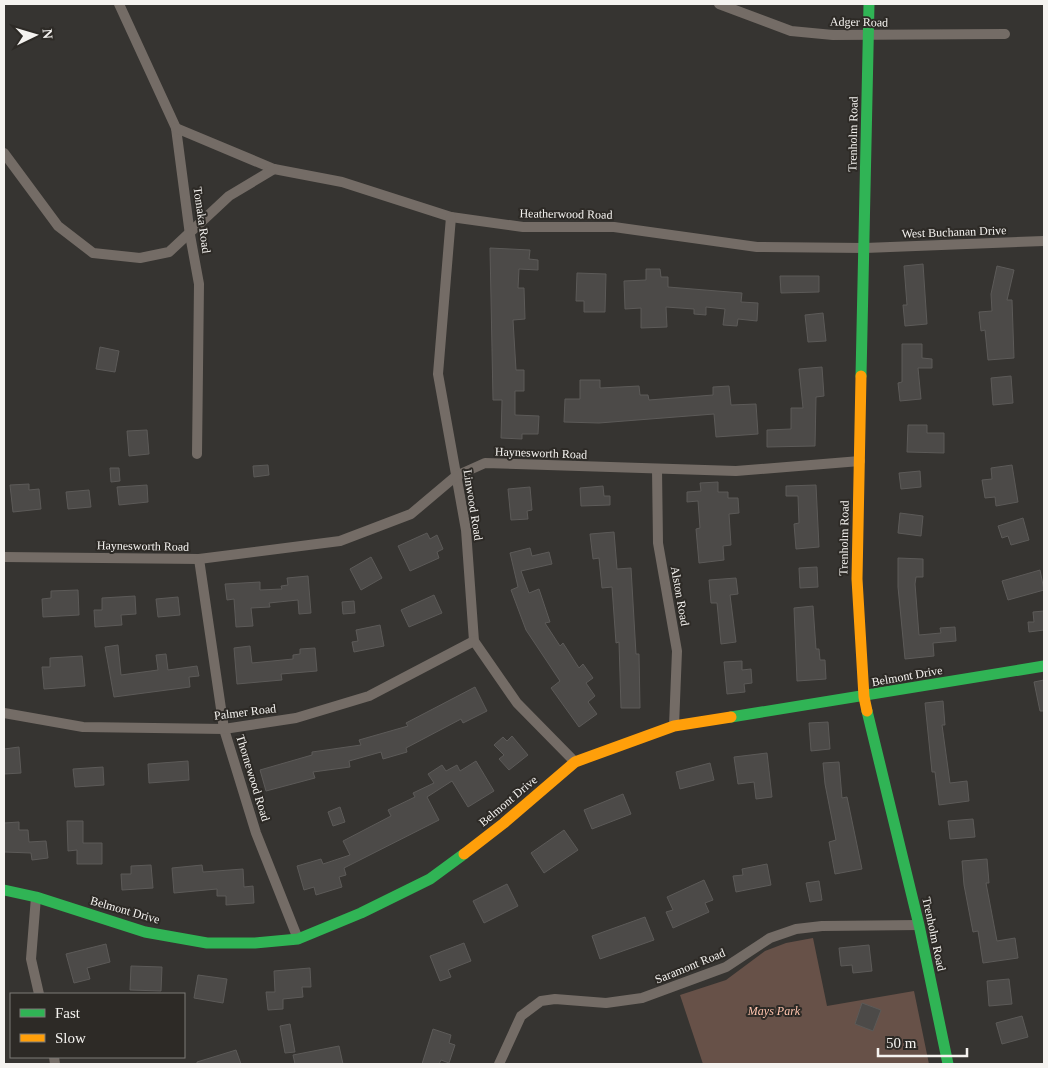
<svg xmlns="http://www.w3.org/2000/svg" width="1048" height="1068" font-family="Georgia,serif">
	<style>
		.green { fill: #675148 }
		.building { fill: #4c4a48; stroke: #5c5a58 }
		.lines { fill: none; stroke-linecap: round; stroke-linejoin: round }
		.street { stroke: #746c66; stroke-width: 10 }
		.fast { stroke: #30b455; stroke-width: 11 }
		.slow { stroke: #ff9f0a; stroke-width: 11 }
		.labels { text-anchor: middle; stroke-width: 4; stroke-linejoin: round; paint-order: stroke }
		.street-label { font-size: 12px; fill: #f5f3f0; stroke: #2d2a26 }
		.park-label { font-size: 12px; font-style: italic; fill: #ffc4ae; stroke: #2d2a26 }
	</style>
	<rect width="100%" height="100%" fill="#363431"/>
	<path class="green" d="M813 938 827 1006 914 991 929 1064H703L680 995 726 980 765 951 786 943Z"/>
	<g class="building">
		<path d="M490 248 530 250 529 259 538 260V270L519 269 518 288H524L525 319 513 320 516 370H524V391H515V415L539 416 538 434H522V439L501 438 502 400H493Z"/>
		<path d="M923 264 927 324 905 326 903 305H907L904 266Z"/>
		<path d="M997 266 1014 270 1007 300H1012L1014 358 988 360 985 330 981 331 979 312 992 311 991 294Z"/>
		<path d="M646 269H660L661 277H668V287L742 293 741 302 758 303 757 321 738 319 737 326 723 325 725 309 706 307V315L694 314V309L666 307 667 327 641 328V308L625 309 624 281 646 280Z"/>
		<path d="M577 273 606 274 605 312H584V301H576Z"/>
		<path d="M780 276H819V292L781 293Z"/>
		<path d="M823 313 826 341 808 342 805 315Z"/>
		<path d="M902 344H922V358L932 359V368H918L921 399 900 401 898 383 902 382Z"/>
		<path d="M100 347 119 351 115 372 96 369Z"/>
		<path d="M822 367 824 396 816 397 815 446 767 447V430L791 429V408H803L799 369Z"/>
		<path d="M1011 376 1013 403 993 405 991 378Z"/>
		<path d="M580 380H600V388L639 386 640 395H648L649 400 713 395V387L729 386 731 405 756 404 758 434 716 437 714 414 599 423 564 422 565 399H580Z"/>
		<path d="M908 425H927V433H944V453L907 452Z"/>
		<path d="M147 430 149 454 129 456 127 431Z"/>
		<path d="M268 465 269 475 254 477 253 466Z"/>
		<path d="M1012 465 1018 502 996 506 995 497 985 498 982 480 992 479 991 468Z"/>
		<path d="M110 468H119L120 481 111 482Z"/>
		<path d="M920 471 921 487 901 489 899 473Z"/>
		<path d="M718 482V492H728V498H738L739 513 729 514 731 545 723 546 724 560 699 563 696 529 700 528 698 501 687 502V492L701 491 700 483Z"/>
		<path d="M29 484V490L39 489 41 509 13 512 10 485Z"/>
		<path d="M147 485 148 502 119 505 117 487Z"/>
		<path d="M816 485 819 547 796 549 794 524 799 523 798 496H786V486Z"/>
		<path d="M603 486 604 496H610V505L581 506 580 488Z"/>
		<path d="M530 487 532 510 527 511 528 519 511 520 508 489Z"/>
		<path d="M89 490 91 507 68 509 66 492Z"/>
		<path d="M900 513 923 516 921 536 898 533Z"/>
		<path d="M1023 518 1029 540 1011 545 1008 536 1002 538 998 526Z"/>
		<path d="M614 532 617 569 631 568 636 654H639L640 708H621L619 642 616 643 612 587 602 588 599 558 593 559 590 534Z"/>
		<path d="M427 533 430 539 437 535 443 549 437 552 439 558 410 571 398 546Z"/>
		<path d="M530 548 532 556 549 552 552 564 521 571 529 593 539 589 550 622 545 623 560 646 563 643 579 668 583 664 593 678 586 683 595 696 588 702 597 714 579 727 551 688 560 681 526 630 511 590 518 587 510 553Z"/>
		<path d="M371 557 382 578 361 590 350 569Z"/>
		<path d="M898 558 923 559V577H916L915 584 919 635 941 633 940 628 955 627 956 641 933 643 934 656 905 659 898 587Z"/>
		<path d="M817 567 818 587 800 588 799 568Z"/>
		<path d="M1040 570 1044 590 1008 600 1002 581Z"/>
		<path d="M308 576 311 613 299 614 298 600 269 603 270 607 251 608 253 626 236 627 234 599 227 600 225 584 260 582V590L282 589 281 586 288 585 287 578Z"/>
		<path d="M736 578 738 594 730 595 736 642 721 644 717 603H711L709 580Z"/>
		<path d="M78 590 79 615 43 617 42 599 51 598V591Z"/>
		<path d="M434 595 442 613 409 627 401 610Z"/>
		<path d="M135 596 136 614 121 615 122 625 95 627 94 610H102V598Z"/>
		<path d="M178 597 180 615 158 617 156 599Z"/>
		<path d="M354 601 355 613 343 614 342 602Z"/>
		<path d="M813 606 816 649H819L820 660H825L826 679 797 681 794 608Z"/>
		<path d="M1044 611V630L1029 632 1028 622H1034L1033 612Z"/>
		<path d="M380 625 384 646 354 652 352 642 358 641 356 630Z"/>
		<path d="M118 645 121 675 158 670 156 655 166 654 168 670 197 666 199 676 189 677 190 687 114 697 105 647Z"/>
		<path d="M250 646 252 663 293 659V655L300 654V649L315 648 317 671 281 674 282 680 237 684 234 648Z"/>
		<path d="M82 656 85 686 44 689 42 667H50V658Z"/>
		<path d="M742 661V670L751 669 752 683 744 684 745 692 727 694 724 662Z"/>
		<path d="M1044 680V711H1040L1034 682Z"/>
		<path d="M475 687 487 711 463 723 461 719 406 748 407 752 383 759 381 752 349 761 350 767 313 772 315 778 266 791 260 770 312 755V752L361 745 359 740 408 726 406 723Z"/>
		<path d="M943 701 945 725H942L950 783 967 781 969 801 939 805 935 772H932L925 703Z"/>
		<path d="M828 722 830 749 811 751 809 723Z"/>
		<path d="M512 736 528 755 509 770 499 759 504 755 494 745 503 737 507 741Z"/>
		<path d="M19 747 21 773 4 774V749Z"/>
		<path d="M767 753 772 797 756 799 754 782 738 784 734 757Z"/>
		<path d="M188 761 189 780 149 783 148 764Z"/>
		<path d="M476 761 494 791 468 807 452 781 427 797 439 820 344 868 346 875 339 877 342 887 316 895 314 887 304 890 297 866 321 859 323 864 350 855 343 841 391 816 388 810 415 797 413 793 434 783 428 774 442 765 446 771 457 765 460 771Z"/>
		<path d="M839 762 842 798 847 797 862 869 835 874 829 842 836 840 825 784 823 763Z"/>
		<path d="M710 763 714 780 680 789 676 772Z"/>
		<path d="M103 767 104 785 75 787 73 769Z"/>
		<path d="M623 794 631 814 592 829 584 810Z"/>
		<path d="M340 807 345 822 333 826 328 812Z"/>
		<path d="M973 819 975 837 950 839 948 821Z"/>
		<path d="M67 821H83V843H102V864H77V850L68 851Z"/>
		<path d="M19 822V830H28L29 842 46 841 48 858 32 860 31 853 4 852V823Z"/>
		<path d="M564 830 578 850 544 873 531 853Z"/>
		<path d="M987 859 989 883H986L997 941 1015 938 1018 958 983 963 978 931 973 932 964 885 962 861Z"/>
		<path d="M767 864 771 885 736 892 733 876 743 875 742 869Z"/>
		<path d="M151 865 153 888 122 890 121 874H131V866Z"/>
		<path d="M202 865 203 872 243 869 244 887 253 886 254 903 226 905V896H217V889L174 893 172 868Z"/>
		<path d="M704 880 713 900 705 903 709 912 673 928 666 912 673 910 667 897Z"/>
		<path d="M819 881 822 900 810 902 806 883Z"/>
		<path d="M507 884 518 906 484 923 473 901Z"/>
		<path d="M645 917 654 940 600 959 592 936Z"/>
		<path d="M464 943 471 961 448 970 451 977 440 981 430 956Z"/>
		<path d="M106 944 110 962 87 968 90 979 74 983 66 954Z"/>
		<path d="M869 945 872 971 853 973 852 965 841 966 839 948Z"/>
		<path d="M131 966 162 967 161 991 130 990Z"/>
		<path d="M310 968 311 987H302L303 997 283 999V1009L268 1010 266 992H275L274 971Z"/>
		<path d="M198 975 227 979 223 1003 194 998Z"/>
		<path d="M1009 979 1012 1004 989 1006 987 981Z"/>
		<path d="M862 1003 881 1010 873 1031 855 1024Z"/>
		<path d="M1022 1016 1028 1037 1002 1044 996 1023Z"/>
		<path d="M290 1024 295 1052 285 1053 280 1026Z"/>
		<path d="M433 1029 451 1035 449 1043 455 1045 449 1063 441 1060 439 1064H422Z"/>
		<path d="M339 1046 343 1064H295L293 1055Z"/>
		<path d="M236 1050 241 1064H197V1062Z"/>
	</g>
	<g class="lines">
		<g class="street">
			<path d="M119 4 176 128 190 235 199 284 197 454"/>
			<path d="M719 4 791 31 833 35 1005 34"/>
			<path d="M176 128 274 169 342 182 451 217 523 227H614L757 247 865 248 1044 241"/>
			<path d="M4 153 58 226 93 253 140 258 169 252 229 196 274 169"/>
			<path d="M451 217 438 374 466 530 474 641 517 703 575 762"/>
			<path d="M657 469 658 543 677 651 674 726"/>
			<path d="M4 557 199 559 340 541 411 514 456 476 485 463 736 471 860 461"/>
			<path d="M199 559 224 729 256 833 298 939"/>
			<path d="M4 713 83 727 224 729 296 718 369 696 474 641"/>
			<path d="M36 897 31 959 39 994"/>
			<path d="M54 1057 55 1064"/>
			<path d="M499 1064 521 1016 541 1001 555 999 606 1003 642 998 726 967 770 938 796 929 822 926 919 925"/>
		</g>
		<g class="fast">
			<path d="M861 376 869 4"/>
			<path d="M867 711 919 925 948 1064"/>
			<path d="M731 717 1044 666"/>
			<path d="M4 890 36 897 145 932 207 943H255L298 939 361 913 430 879 464 854"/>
		</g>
		<g class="slow">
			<path d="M861 376 857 579 864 697 867 711"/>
			<path d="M464 854 504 823 575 762 674 726 731 717"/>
		</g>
	</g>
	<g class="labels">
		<g class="street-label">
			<text transform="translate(859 22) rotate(1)" y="4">Adger Road</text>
			<text transform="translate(853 134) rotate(-89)" y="4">Trenholm Road</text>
			<text transform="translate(566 214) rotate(1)" y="4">Heatherwood Road</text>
			<text transform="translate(202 220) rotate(82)" y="4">Tomaka Road</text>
			<text transform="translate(954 232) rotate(-2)" y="4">West Buchanan Drive</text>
			<text transform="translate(541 453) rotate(2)" y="4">Haynesworth Road</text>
			<text transform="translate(473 505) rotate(81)" y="4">Linwood Road</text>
			<text transform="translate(844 538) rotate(-89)" y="4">Trenholm Road</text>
			<text transform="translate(143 546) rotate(1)" y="4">Haynesworth Road</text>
			<text transform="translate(680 596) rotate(80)" y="4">Alston Road</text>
			<text transform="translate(907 676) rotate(-10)" y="4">Belmont Drive</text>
			<text transform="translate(245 712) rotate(-7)" y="4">Palmer Road</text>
			<text transform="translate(253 778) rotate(73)" y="4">Thornewood Road</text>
			<text transform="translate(508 801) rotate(-40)" y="4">Belmont Drive</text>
			<text transform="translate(125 910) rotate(16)" y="4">Belmont Drive</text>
			<text transform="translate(934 934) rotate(78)" y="4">Trenholm Road</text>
			<text transform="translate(690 966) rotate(-22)" y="4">Saramont Road</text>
		</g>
		<g class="park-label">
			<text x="774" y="1015">Mays Park</text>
		</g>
	</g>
	<rect width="1048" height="1068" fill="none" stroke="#f5f3f0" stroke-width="10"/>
	<rect x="10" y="993" width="175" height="65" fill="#2d2a26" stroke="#7d7a77"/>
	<rect x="20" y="1009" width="25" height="8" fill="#30b455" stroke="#7d7a77"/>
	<text x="55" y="1018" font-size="15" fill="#f5f3f0">Fast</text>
	<rect x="20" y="1034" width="25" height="8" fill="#ff9f0a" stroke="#7d7a77"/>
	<text x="55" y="1043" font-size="15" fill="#f5f3f0">Slow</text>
	<g transform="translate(35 35) rotate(85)" stroke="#2d2a26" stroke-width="4" paint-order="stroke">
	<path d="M0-4L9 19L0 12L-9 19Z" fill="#f5f3f0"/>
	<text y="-8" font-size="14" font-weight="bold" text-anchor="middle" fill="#f5f3f0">N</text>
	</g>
	<path d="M878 1048v8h89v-8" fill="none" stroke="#f5f3f0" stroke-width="2.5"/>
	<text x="886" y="1048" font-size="15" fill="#f5f3f0" stroke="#2d2a26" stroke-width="4" paint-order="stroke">50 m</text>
</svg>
